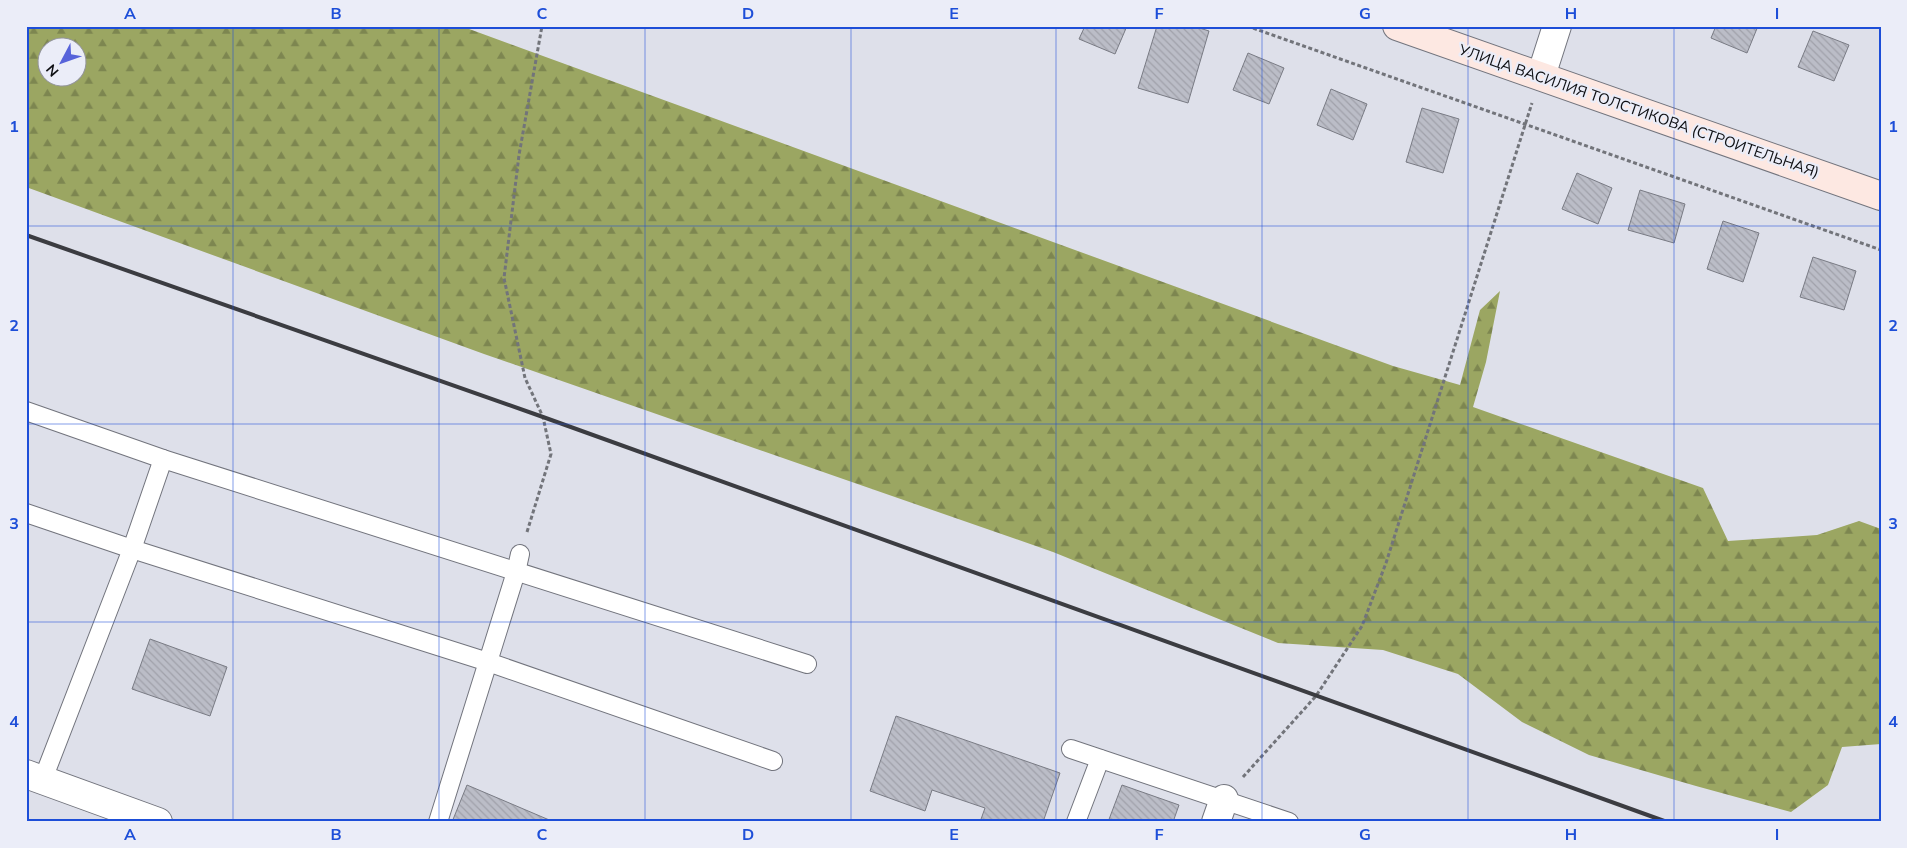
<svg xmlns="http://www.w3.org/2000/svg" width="1907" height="848" font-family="Mulish,sans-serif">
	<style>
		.forest { fill: url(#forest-firs); fill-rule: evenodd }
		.building { fill: url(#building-back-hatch); stroke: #797b84 }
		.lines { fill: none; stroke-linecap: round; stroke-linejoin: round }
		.lane-casing { stroke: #72747d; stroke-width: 20 }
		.street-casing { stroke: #72747d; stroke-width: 30 }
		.secondary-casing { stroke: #72747d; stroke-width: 30 }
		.path { stroke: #72747a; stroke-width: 3; stroke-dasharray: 4 2.5; stroke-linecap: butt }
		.lane { stroke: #fff; stroke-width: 18 }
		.street { stroke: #fff; stroke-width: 28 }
		.secondary { stroke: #fde8e2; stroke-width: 28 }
		.rail { stroke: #3b3c41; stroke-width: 4 }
		.grid { fill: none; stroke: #1d4ed8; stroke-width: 1; stroke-opacity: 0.55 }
		.labels { text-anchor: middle; stroke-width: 4.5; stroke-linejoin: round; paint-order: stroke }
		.street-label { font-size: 15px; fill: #0e0f13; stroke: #ebedf8 }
		.neatline { fill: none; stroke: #1d4ed8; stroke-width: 2 }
		.grid-label { font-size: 16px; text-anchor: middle; font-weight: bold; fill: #1d4ed8 }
	</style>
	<defs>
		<pattern id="forest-firs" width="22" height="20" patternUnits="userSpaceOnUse" patternTransform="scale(1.25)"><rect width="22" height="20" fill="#9ba662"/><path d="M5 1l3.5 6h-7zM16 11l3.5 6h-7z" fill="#7d8650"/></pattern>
		<pattern id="building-back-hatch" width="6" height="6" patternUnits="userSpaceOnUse" patternTransform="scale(1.25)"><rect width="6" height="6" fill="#bbbdc7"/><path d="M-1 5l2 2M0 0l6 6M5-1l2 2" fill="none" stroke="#a0a1aa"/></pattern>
	</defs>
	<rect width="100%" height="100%" fill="#dee0ea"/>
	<path class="forest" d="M26 26H461L1393 366 1460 385 1480 310 1500 291 1486 362 1473 407 1703 488 1728 541 1817 535 1859 521 1881 529V744L1842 747 1828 785 1791 812 1696 786 1589 755 1522 722 1458 674 1383 650 1278 643 1053 552 484 354 26 187ZM48 48H78V78H48Z"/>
	<g class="building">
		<path d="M1085 26H1127L1115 54 1079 39Z"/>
		<path d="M1157 26H1193L1209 31 1188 103 1138 88Z"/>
		<path d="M1716 26H1758L1747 53 1711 38Z"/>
		<path d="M1813 31 1849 45 1834 81 1798 67Z"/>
		<path d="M1248 53 1284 68 1269 104 1233 90Z"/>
		<path d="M1331 89 1367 104 1353 140 1317 125Z"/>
		<path d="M1422 108 1459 119 1443 173 1406 162Z"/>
		<path d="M1577 173 1612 188 1598 224 1562 209Z"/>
		<path d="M1640 190 1685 204 1674 243 1628 230Z"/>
		<path d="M1723 221 1759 233 1743 282 1707 269Z"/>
		<path d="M1813 257 1856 271 1844 310 1800 297Z"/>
		<path d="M150 639 227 667 210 716 132 689Z"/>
		<path d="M896 716 1060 773 1043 822H980L985 808 932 790 925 811 870 791Z"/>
		<path d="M467 785 554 822H452Z"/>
		<path d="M1122 785 1179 805 1173 822H1108Z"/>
	</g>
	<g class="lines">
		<g class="lane-casing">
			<g id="lane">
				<path d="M26 411 163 459 807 664"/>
				<path d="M26 513 132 549 488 662 773 761"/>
				<path d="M1071 749 1289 822"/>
				<path d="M43 779 132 549 163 459"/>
				<path d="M438 822 516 572 520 554"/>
				<path d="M1076 822 1100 759"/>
			</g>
		</g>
		<g class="street-casing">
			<g id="street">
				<path d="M1541 76 1557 26"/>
				<path d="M26 774 158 822"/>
				<path d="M1216 822 1224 799"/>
			</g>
		</g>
		<g class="secondary-casing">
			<path id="secondary" d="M1397 26 1881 196"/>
		</g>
		<g class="path">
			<path d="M1247 26 1881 250"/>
			<path d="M527 532 551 454 543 417 525 378 504 278 519 155 542 26"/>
			<path d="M1243 777 1316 696 1362 626 1386 563 1532 103"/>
		</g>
		<use href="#lane" class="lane"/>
		<use href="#street" class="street"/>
		<use href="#secondary" class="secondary"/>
		<path class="rail" d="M26 235 543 417 1667 822"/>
	</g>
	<path class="grid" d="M233 26V822M439 26V822M645 26V822M851 26V822M1056 26V822M1262 26V822M1468 26V822M1674 26V822M26 226H1881M26 424H1881M26 622H1881"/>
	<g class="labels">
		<g class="street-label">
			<text transform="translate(1639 111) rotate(19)" y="5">УЛИЦА ВАСИЛИЯ ТОЛСТИКОВА (СТРОИТЕЛЬНАЯ)</text>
		</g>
	</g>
	<rect width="1907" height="848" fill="none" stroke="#ebedf8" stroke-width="55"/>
	<g transform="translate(62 62) rotate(229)"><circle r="24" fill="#ebedf8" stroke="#93949c"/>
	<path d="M0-4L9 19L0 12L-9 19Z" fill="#5763da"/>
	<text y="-8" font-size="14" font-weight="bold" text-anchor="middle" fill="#0e0f13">N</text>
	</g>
	<rect x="28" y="28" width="1852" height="792" class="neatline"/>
	<g class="grid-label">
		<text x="130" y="19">A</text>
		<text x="336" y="19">B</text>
		<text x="542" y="19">C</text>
		<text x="748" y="19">D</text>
		<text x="954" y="19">E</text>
		<text x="1159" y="19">F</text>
		<text x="1365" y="19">G</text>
		<text x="1571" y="19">H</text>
		<text x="1777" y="19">I</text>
		<text x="14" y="132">1</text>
		<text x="1893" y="132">1</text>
		<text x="14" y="331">2</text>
		<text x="1893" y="331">2</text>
		<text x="14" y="529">3</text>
		<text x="1893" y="529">3</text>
		<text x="14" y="727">4</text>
		<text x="1893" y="727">4</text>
		<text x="130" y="840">A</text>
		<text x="336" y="840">B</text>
		<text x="542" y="840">C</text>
		<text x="748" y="840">D</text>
		<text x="954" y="840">E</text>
		<text x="1159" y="840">F</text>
		<text x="1365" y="840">G</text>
		<text x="1571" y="840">H</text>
		<text x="1777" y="840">I</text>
	</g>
</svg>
